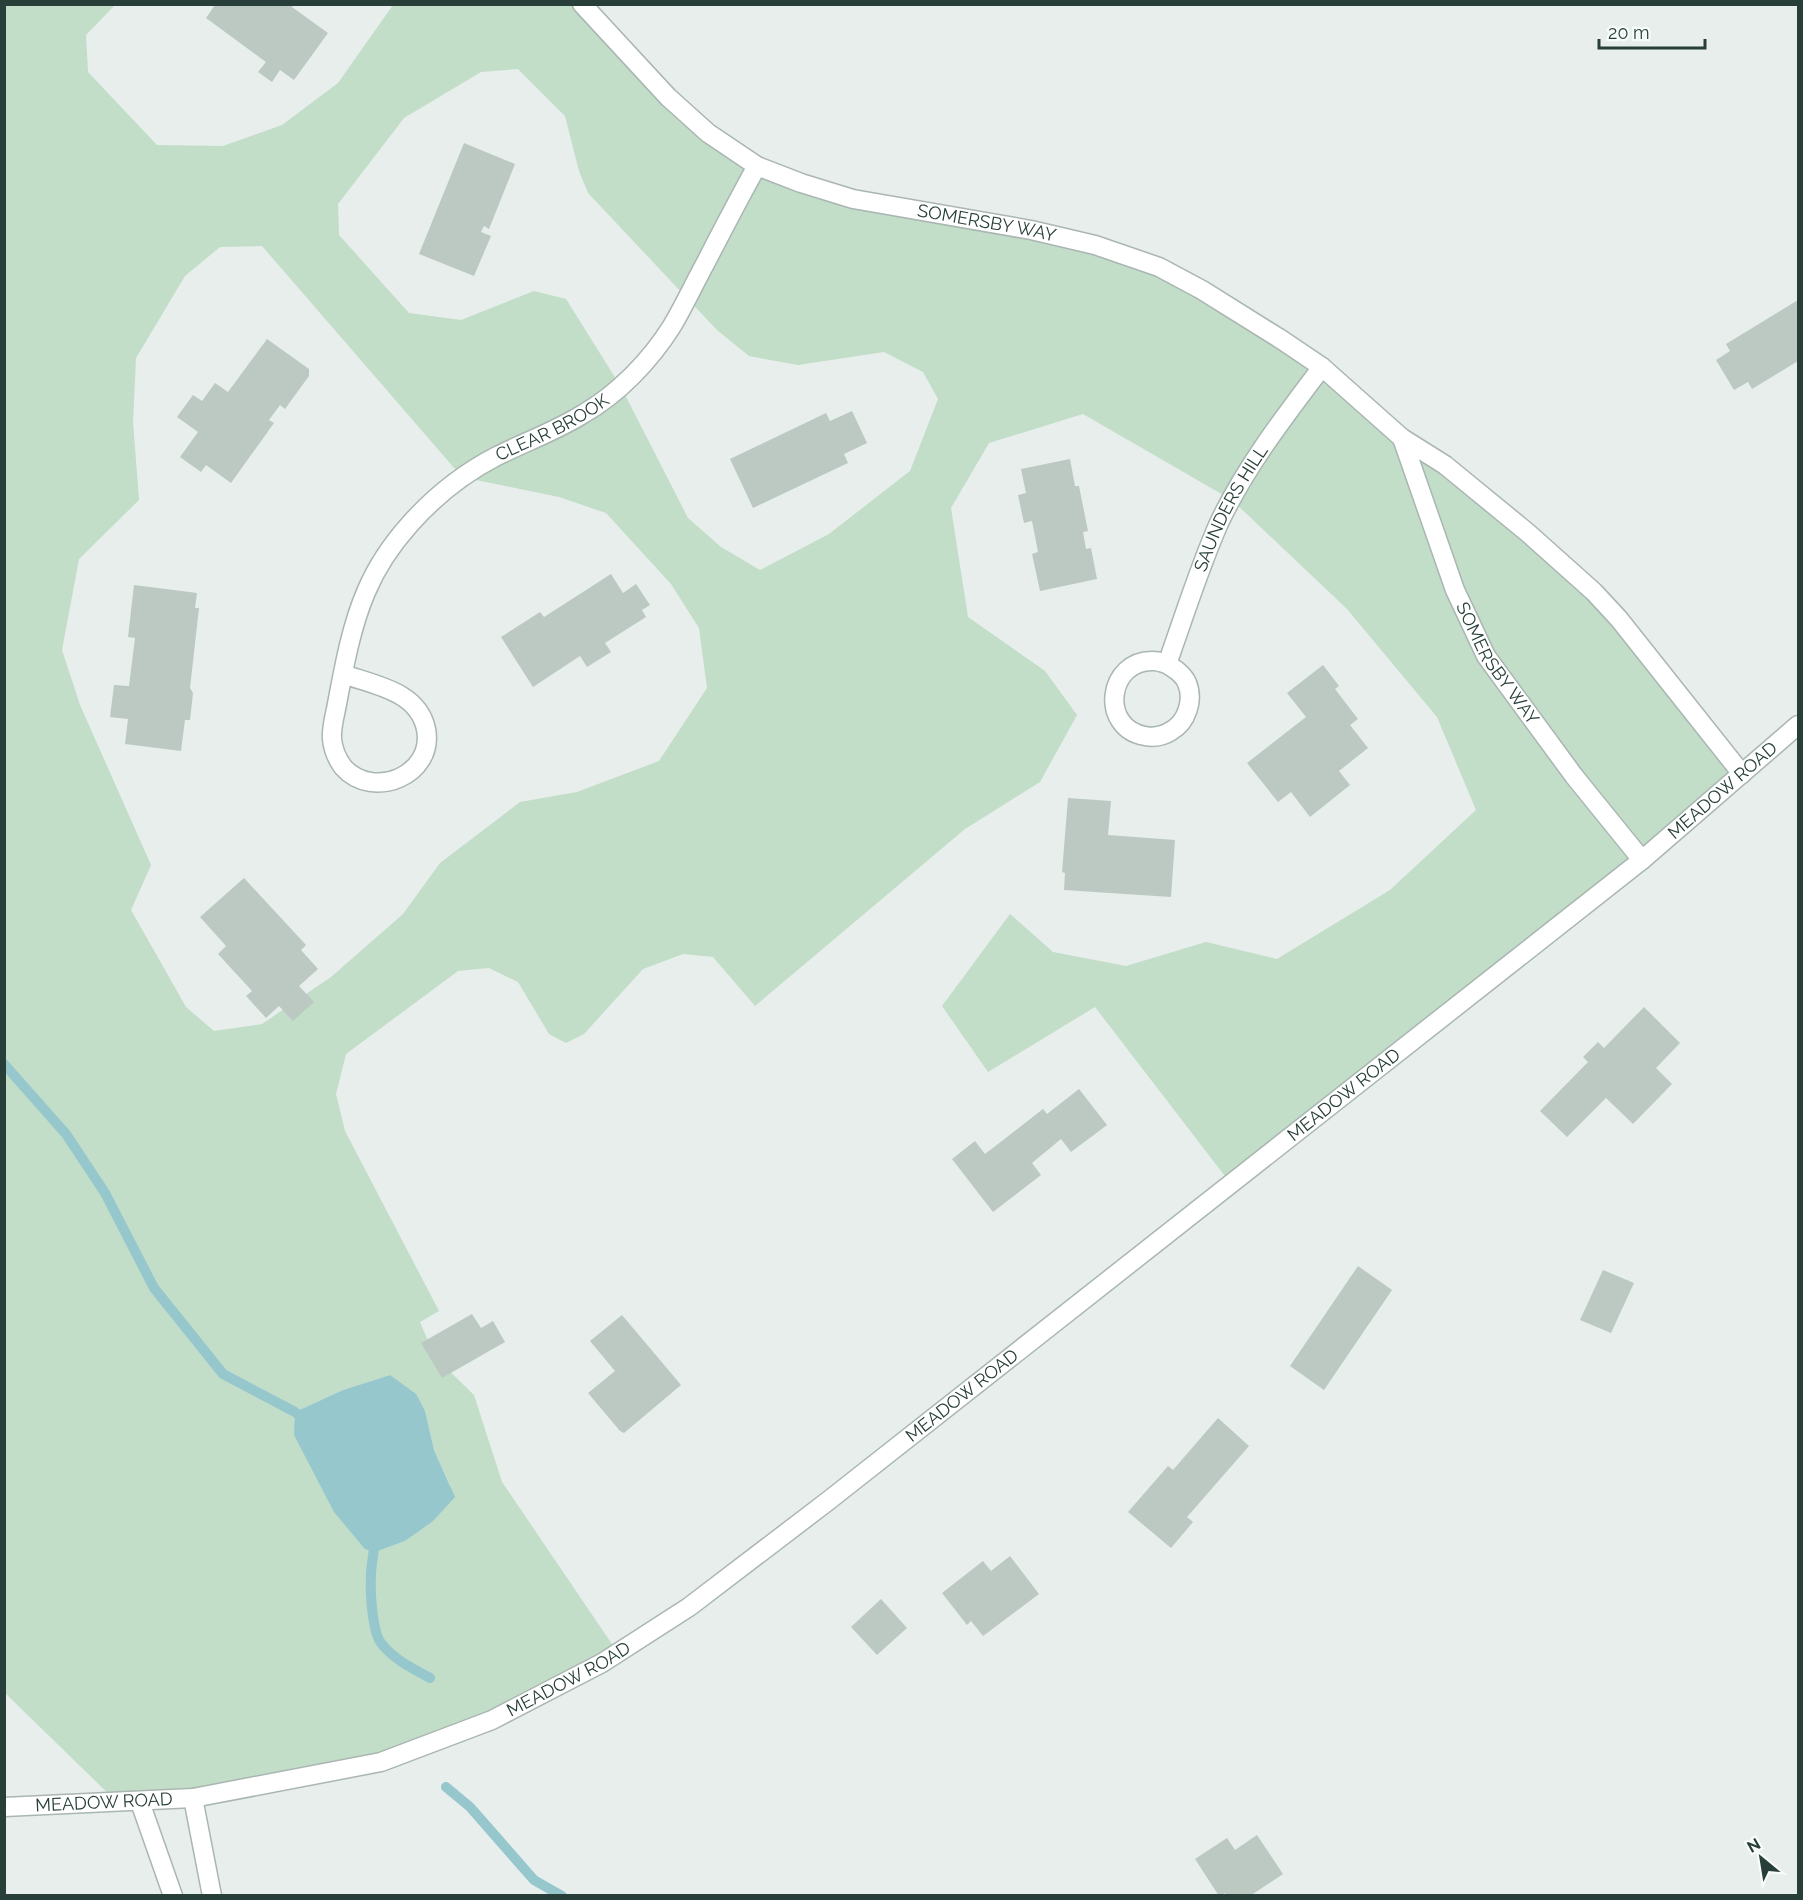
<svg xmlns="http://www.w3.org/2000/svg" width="1803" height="1900" font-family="Raleway,sans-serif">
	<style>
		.green { fill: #c2ddc8; fill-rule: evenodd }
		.water { fill: #95c7cd }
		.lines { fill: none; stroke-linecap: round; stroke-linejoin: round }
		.stream { stroke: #95c7cd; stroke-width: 10 }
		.building { fill: #bcc9c3 }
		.minor-casing { stroke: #aab6b2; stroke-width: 21 }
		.minor { stroke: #fff; stroke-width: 18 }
		.labels { text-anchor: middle; stroke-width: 4.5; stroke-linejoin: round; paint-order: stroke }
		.street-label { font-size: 18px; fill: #273f38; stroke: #f7fbf9 }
	</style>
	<rect width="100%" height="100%" fill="#e7eeeb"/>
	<path class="green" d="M5 5H115L86 35 88 72 157 145 223 146 282 125 338 83 393 5H582L708 133 801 183 1095 245 1240 313 1594 592 1742 774 1231 1184 1095 1007 988 1072 942 1006 1010 914 1053 952 1126 966 1206 942 1277 959 1390 890 1476 810 1437 717 1347 609 1232 500 1083 414 989 443 951 508 968 617 1045 671 1077 715 1040 782 965 829 755 1006 713 957 683 954 643 969 584 1034 566 1043 549 1034 518 982 489 968 458 971 346 1054 336 1094 345 1131 439 1311 420 1322 435 1357 474 1395 502 1482 618 1653 381 1762 118 1803 5 1693ZM518 69 565 116 579 171 588 193 717 330 749 356 798 365 884 352 923 372 938 399 910 471 829 534 760 570 721 547 688 518 621 387 566 299 534 291 461 320 409 313 339 235 338 204 404 118 481 72ZM262 246 462 477 559 497 606 513 671 584 699 628 707 688 659 761 577 792 520 802 440 863 403 914 331 977 262 1024 214 1031 186 1007 131 910 151 865 80 705 62 650 79 559 139 500 133 422 136 358 185 276 220 247ZM390 1375 425 1411 434 1450 450 1485 432 1522 405 1541 375 1552 295 1412 343 1390Z"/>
	<path class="water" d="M390 1375 416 1394 425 1411 434 1450 455 1497 432 1522 405 1541 375 1552 365 1549 334 1512 294 1435 295 1412 343 1390Z"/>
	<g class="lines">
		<g class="stream">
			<path d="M4 1064 66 1134 105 1193 154 1288 223 1374 295 1412 306 1421"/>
			<path d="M374 1539C375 1552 371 1563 371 1575 370 1591 372 1631 381 1643 393 1659 413 1669 430 1678"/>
			<path d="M446 1787 470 1807 534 1880 562 1896"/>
		</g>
	</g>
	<g class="building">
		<path d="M215 5H293L292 7 328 33 294 80 280 70 272 82 258 72 266 62 206 18Z"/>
		<path d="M464 143 515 164 489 229 484 226 481 232 491 236 474 276 419 254Z"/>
		<path d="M1798 300V361L1752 389 1748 382 1734 390 1716 360 1730 351 1726 344Z"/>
		<path d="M267 339 309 369V376L285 409 280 405 269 420 274 423 231 483 206 465 201 472 180 457 198 432 177 417 193 395 202 401 215 383 228 392Z"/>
		<path d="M852 411 867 443 844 454 848 463 753 508 730 459 826 413 830 421Z"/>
		<path d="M1070 459 1075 486H1079L1088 531 1083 532 1086 549 1091 548 1097 579 1040 591 1032 554 1038 552 1032 521 1024 523 1018 495 1026 493 1021 469Z"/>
		<path d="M611 574 623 593 636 584 650 605 642 610 646 617 605 643 611 652 587 667 580 656 533 687 501 637 540 612 544 617Z"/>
		<path d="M134 585 197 593 195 608H199L190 688 193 693 190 720H185L181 751 125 744 128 719 110 717 114 685 129 686 135 638 128 637Z"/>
		<path d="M1323 665 1339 686 1335 689 1358 719 1350 725 1368 748 1339 771 1350 785 1310 817 1291 792 1278 802 1247 763 1306 717 1287 693Z"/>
		<path d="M1068 798 1111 801 1108 835 1175 840 1171 897 1064 890 1065 873 1062 872Z"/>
		<path d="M244 878 306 945 301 950 318 969 299 986 314 1002 293 1021 279 1006 266 1018 246 996 252 991 218 954 226 946 200 917Z"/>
		<path d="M1644 1007 1680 1043 1656 1068 1672 1084 1633 1124 1606 1098 1567 1137 1540 1111 1588 1062 1583 1057 1598 1042 1604 1048Z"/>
		<path d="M1079 1089 1107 1125 1071 1152 1061 1139 1032 1163 1041 1175 993 1212 952 1159 975 1141 985 1154 1043 1109 1047 1114Z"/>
		<path d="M1358 1266 1392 1290 1324 1390 1290 1366Z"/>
		<path d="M1603 1270 1634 1283 1611 1333 1580 1320Z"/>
		<path d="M472 1314 481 1328 493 1321 505 1342 442 1378 421 1343Z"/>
		<path d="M622 1315 681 1385 624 1433 620 1431 588 1393 615 1371 590 1341Z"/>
		<path d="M1218 1418 1249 1446 1187 1517 1193 1522 1171 1548 1128 1512 1168 1466 1173 1470Z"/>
		<path d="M1010 1556 1039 1594 983 1636 971 1621 967 1625 942 1593 983 1561 991 1571Z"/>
		<path d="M881 1599 907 1628 877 1655 851 1627Z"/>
		<path d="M1257 1835 1283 1874 1250 1896H1227L1225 1893 1219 1896 1195 1859 1227 1838 1235 1850Z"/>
	</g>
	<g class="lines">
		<g class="minor-casing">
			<g id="minor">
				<path id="s1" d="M582 4 668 97 708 133 757 166 801 183 853 199 1031 230 1095 245 1159 267 1202 290 1282 340 1322 367 1402 438 1445 465 1528 533 1594 592 1619 619 1742 774"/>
				<path id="s2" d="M1402 438 1455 590 1486 656 1574 776 1642 860"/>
				<path id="s3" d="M1167 664C1175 669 1183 674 1187 683 1194 700 1187 722 1171 731 1163 736 1155 738 1145 736 1099 728 1107 659 1154 661 1158 661 1163 663 1167 664 1184 617 1199 568 1219 523 1246 466 1285 416 1322 367"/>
				<path id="s4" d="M343 674C374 685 418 691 426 729 435 775 373 801 343 767 337 759 333 749 332 739 331 728 335 715 337 704 344 667 351 627 366 592 376 568 393 543 410 524 434 497 464 473 497 456 525 442 556 431 583 414 618 394 650 361 672 326 684 306 694 284 705 264 722 231 739 198 757 166"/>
				<path d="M193 1798 212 1896"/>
				<path d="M140 1802 173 1896"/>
				<path id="s5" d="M4 1807 193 1798 381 1762 492 1720 602 1663 689 1607 828 1501 1642 860 1798 725"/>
			</g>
		</g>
		<use href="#minor" class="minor"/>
	</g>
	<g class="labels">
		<g class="street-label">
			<text dy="6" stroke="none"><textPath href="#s1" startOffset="477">SOMERSBY WAY</textPath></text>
			<text dy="6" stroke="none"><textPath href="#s4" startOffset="663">CLEAR BROOK</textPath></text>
			<text dy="6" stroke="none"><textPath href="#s3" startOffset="406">SAUNDERS HILL</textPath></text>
			<text dy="6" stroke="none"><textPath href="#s2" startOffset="246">SOMERSBY WAY</textPath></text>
			<text dy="6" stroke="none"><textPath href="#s5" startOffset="2044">MEADOW ROAD</textPath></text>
			<text dy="6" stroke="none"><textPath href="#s5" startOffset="1558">MEADOW ROAD</textPath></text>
			<text dy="6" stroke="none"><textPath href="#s5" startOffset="1072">MEADOW ROAD</textPath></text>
			<text dy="6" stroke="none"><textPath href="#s5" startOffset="586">MEADOW ROAD</textPath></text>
			<text dy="6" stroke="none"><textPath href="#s5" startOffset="100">MEADOW ROAD</textPath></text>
		</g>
	</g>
	<rect width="1803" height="1900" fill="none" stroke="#273f38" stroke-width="12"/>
	<g transform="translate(1761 1858) rotate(330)" stroke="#f7fbf9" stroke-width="4.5" paint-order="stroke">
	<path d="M0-4.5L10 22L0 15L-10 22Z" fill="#273f38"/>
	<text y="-9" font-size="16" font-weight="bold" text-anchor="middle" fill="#273f38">N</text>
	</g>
	<path d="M1599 39v9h106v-9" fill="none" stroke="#273f38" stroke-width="3"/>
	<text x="1608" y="39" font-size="18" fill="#273f38" stroke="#f7fbf9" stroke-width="4.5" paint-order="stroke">20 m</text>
</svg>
